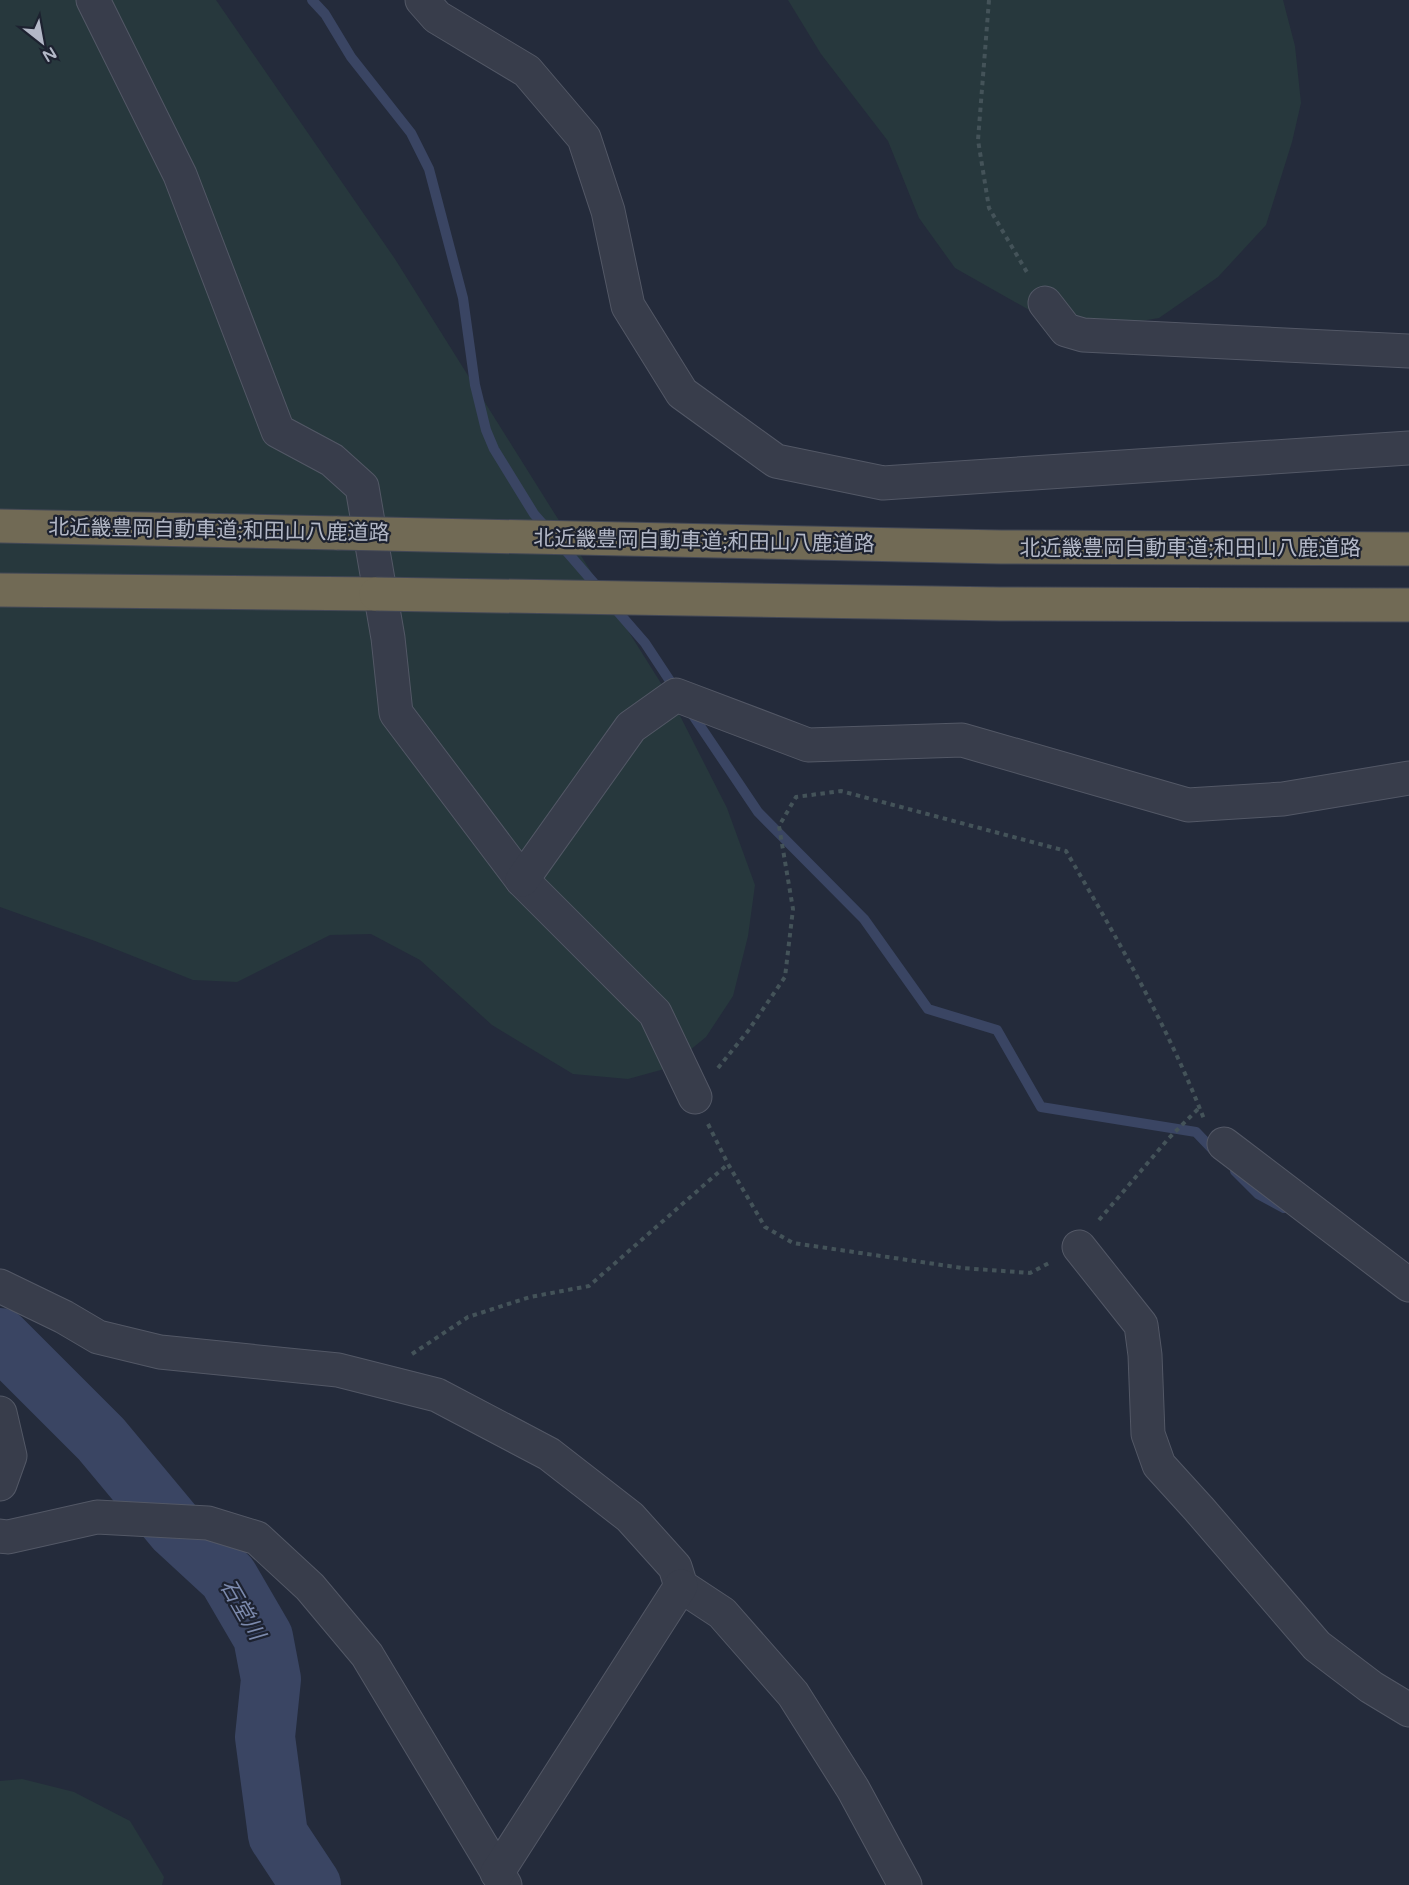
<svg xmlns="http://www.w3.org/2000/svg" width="1409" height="1885" font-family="'Varela Round','Noto Sans JP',sans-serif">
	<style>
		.green { fill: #27383d }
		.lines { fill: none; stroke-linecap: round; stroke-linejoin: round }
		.stream { stroke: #3a4563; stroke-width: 10 }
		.river { stroke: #3a4563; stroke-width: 60 }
		.minor-casing { stroke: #535866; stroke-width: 35 }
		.highway-casing { stroke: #434856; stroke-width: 35 }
		.path { stroke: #445359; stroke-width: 4; stroke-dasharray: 4.5 4.5; stroke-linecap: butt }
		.minor { stroke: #383d4b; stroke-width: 33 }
		.highway { stroke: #716a55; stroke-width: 33 }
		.highway-bridge-casing { stroke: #434856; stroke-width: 35; stroke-linecap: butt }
		.highway-bridge { stroke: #716a55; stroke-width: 33 }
		.labels { text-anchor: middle; stroke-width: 4.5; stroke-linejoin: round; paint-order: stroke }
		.street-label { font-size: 21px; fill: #b3b8c7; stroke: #1d2230 }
		.water-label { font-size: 22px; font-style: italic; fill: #7c8aad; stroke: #1d2230 }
	</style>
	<rect width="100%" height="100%" fill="#242b3b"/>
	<g class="green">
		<path d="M0 0H216L395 259 674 704 727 808 755 885 748 936 733 996 706 1037 668 1068 628 1079 573 1074 492 1025 420 960 371 934 330 935 237 982 193 980 95 941 0 907Z"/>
		<path d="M788 0H1283L1295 46 1301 103 1292 142 1266 225 1218 277 1159 318 1105 327 1052 323 955 268 919 218 888 141 821 54Z"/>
		<path d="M22 1779 74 1792 130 1821 164 1877 162 1885H0V1781Z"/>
	</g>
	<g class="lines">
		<g class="stream">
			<path d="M312 0 325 14 351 57 411 133 429 169 463 298 475 385 486 430 494 449 534 514 549 531"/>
			<path d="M561 545 600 590"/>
			<path d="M612 605 645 643 676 690"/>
			<path d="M688 708 758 812 864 919 928 1009 997 1030 1041 1107 1196 1132 1217 1154"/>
			<path d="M1235 1171 1258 1194 1284 1208"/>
		</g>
		<path class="river" d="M0 1338 101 1439 176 1529 228 1577 263 1637 271 1679 265 1737 278 1835 311 1885"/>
		<g class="minor-casing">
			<g id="minor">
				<path d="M93 0 180 175 278 431 332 460 362 487 388 638 396 713 522 880 655 1013 695 1097"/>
				<path d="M422 0 437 17 527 71 584 138 608 211 628 306 682 393 776 461 883 483 1409 448"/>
				<path d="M1045 303 1066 330 1083 335 1409 351"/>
				<path d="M522 880 631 727 676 695 808 745 962 740 1188 805 1283 799 1409 778"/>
				<path d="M1224 1144 1409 1285"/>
				<path d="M1079 1247 1141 1325 1145 1355 1148 1434 1159 1465 1199 1509 1317 1646 1371 1687 1409 1710"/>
				<path d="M0 1286 64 1317 98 1337 160 1352 338 1370 437 1395 549 1454 630 1517 675 1567 681 1586 722 1613 793 1694 853 1789 905 1885"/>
				<path d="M0 1413 10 1456 0 1484"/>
				<path d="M0 1536 8 1537 97 1517 208 1523 257 1538 310 1587 367 1655 505 1885"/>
				<path d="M497 1873 681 1586"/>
			</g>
		</g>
		<g class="highway-casing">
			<g id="highway">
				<path d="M0 526 337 533"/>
				<path d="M0 590 376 594"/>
			</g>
		</g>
		<g class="path">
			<path d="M989 0 978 140 989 208 1028 274"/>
			<path d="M718 1068 748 1031 785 977 793 909 779 826 796 797 841 791 1066 851C1117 938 1167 1025 1204 1119"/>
			<path d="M708 1124 728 1164 765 1227 793 1243 962 1268 1030 1273 1051 1262"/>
			<path d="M1099 1220 1169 1138 1199 1108"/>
			<path d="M412 1354 468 1317 530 1297 589 1286 728 1164"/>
		</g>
		<use href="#minor" class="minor"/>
		<use href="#highway" class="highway"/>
		<g class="highway-bridge-casing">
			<g id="highway-bridge">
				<path d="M337 533 1001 547 1409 549"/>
				<path d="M376 594 1000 604 1409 605"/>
			</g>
		</g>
		<use href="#highway-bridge" class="highway-bridge"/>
	</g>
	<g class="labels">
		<g class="street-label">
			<text transform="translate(219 530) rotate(1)" y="7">北近畿豊岡自動車道;和田山八鹿道路</text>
			<text transform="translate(704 541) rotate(1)" y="7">北近畿豊岡自動車道;和田山八鹿道路</text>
			<text x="1190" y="555">北近畿豊岡自動車道;和田山八鹿道路</text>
		</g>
		<g class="water-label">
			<text transform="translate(243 1609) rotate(60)" y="8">石堂川</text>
		</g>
	</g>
	<g transform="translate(42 42) rotate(149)" stroke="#1d2230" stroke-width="4.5" paint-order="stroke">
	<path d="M0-4.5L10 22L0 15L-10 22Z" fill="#b3b8c7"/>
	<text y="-9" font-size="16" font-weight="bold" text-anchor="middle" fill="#b3b8c7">N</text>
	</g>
</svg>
